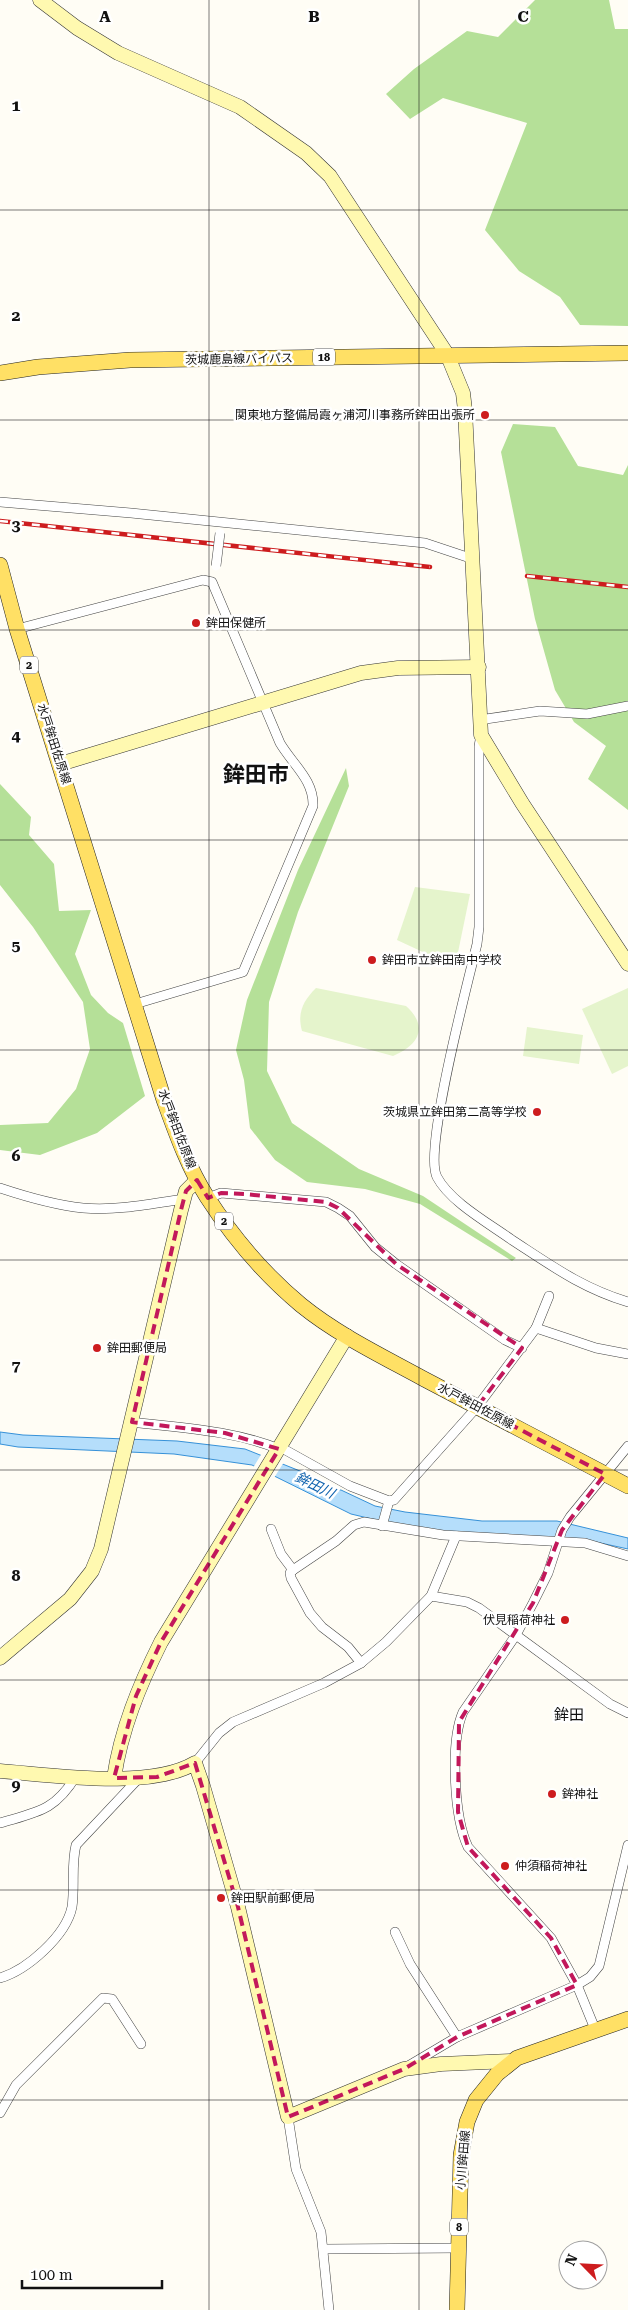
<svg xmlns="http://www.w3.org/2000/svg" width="628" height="2310" font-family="'Roboto Serif','Noto Sans JP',serif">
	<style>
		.forest { fill: #b5e098 }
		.pitch { fill: #e5f4cc }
		.water { fill: #b5defb; stroke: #3691d8 }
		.pier { fill: #fffdf5 }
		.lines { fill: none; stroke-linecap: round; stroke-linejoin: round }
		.street-casing { stroke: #444; stroke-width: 10 }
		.secondary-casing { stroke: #333; stroke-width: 15 }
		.primary-casing { stroke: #222; stroke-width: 16 }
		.street { stroke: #fff; stroke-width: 9 }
		.secondary { stroke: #fff9b0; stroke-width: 14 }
		.primary { stroke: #ffe065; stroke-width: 15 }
		.rail-casing { stroke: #cd1c1e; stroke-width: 4.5 }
		.rail { stroke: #fff; stroke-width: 2.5; stroke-dasharray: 8; stroke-linecap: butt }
		.street-bridge-casing { stroke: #444; stroke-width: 10; stroke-linecap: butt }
		.street-bridge { stroke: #fff; stroke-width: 9 }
		.marked { fill: none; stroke: #c2185b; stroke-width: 4; stroke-dasharray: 10 6; stroke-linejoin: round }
		.grid { fill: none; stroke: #111; stroke-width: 1; stroke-opacity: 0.55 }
		.poi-dot { fill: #cd1c1e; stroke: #fff; stroke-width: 2 }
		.labels { text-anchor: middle; stroke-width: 5; stroke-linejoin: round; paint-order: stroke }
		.shield { fill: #fff; stroke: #585858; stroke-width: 1 }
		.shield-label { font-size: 11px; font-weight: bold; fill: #111 }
		.street-label { font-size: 12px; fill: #111; stroke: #fff }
		.poi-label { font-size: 12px; fill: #111; stroke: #fff; text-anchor: start }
		.water-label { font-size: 14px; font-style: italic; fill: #0e62ae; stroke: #fff }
		.quarter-label { font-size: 15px; fill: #111; stroke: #fff }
		.town-label { font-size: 22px; font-weight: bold; fill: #111; stroke: #fff }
		.grid-label { font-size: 16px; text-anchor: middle; font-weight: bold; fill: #111; stroke: #fff; stroke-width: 5; stroke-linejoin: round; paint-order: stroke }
	</style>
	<rect width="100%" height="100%" fill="#fffdf5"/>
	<g class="forest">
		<path d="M535 0H609L615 29H628V326L580 325 560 297 519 271 485 230 527 123 443 98 410 119 386 94 414 69 467 31 498 37Z"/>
		<path d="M513 424 555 427 578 466 623 475 628 465V810L588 779 606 746 574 722 555 690 535 619 501 452Z"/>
		<path d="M346 768 349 786 298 912 269 1002 267 1071 292 1123 359 1169 423 1196 516 1258 512 1261 420 1204 365 1189 307 1182 275 1160 250 1128 244 1080 236 1050 247 1000 298 870Z"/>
		<path d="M0 784 31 817 29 835 54 864 59 911 91 910 75 954 91 995 108 1013 123 1023 145 1096 97 1133 40 1155 0 1150V1125L48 1123 76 1089 90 1049 83 1002 33 927 0 885Z"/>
	</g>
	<g class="pitch">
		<path d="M415 887 470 894 455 967 397 940Z"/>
		<path d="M316 988 406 1006C429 1027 419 1045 393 1056L302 1031C297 1013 303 1001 316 988Z"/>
		<path d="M628 988V1066L612 1074 582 1009Z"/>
		<path d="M527 1027 583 1035 579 1064 523 1056Z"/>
	</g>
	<path class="water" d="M0 1432 23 1435 177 1441 245 1449 310 1475 332 1490H341L375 1506 405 1512 482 1521H557L628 1538V1549L596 1542 423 1531 351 1514 252 1465 174 1454 18 1447 0 1444Z"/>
	<path class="pier" d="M262 1453 284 1462 274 1478 253 1468Z"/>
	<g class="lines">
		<g class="street-casing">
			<g id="street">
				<path d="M0 502 131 513 425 543 473 559"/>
				<path d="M17 629 203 580 212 582 280 743C293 765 314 780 313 806L243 972 135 1004"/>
				<path d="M479 720 540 711 587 714 628 706"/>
				<path d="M481 735 479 746V927L477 944C468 982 423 1151 437 1177 450 1202 490 1224 512 1240 552 1266 582 1288 628 1302"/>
				<path d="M0 1188C27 1197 54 1205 83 1208 116 1211 151 1204 184 1199"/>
				<path d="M208 1198 221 1193 326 1202 338 1208 350 1216 375 1247 396 1264 505 1340 522 1348"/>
				<path d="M536 1328 549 1296"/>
				<path d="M132 1422C181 1428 232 1430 279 1449"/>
				<path d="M280 1447 350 1486 389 1501 394 1500 477 1407 536 1328 596 1348 628 1354"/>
				<path d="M382 1526 389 1501"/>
				<path d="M271 1529 281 1554 293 1570 290 1573 291 1578 310 1613 322 1627 348 1647 361 1663"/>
				<path d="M293 1570 336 1541 354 1525 364 1522 443 1535 585 1543 628 1556"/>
				<path d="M431 1596 467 1602 479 1608 610 1704 628 1713"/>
				<path d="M195 1763 219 1733 233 1722 324 1683 361 1663 386 1642 431 1596 456 1536"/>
				<path d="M0 1823C37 1812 55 1811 76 1776"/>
				<path d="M395 1932 410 1964 457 2037"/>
				<path d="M0 1978C27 1970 66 1936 72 1907 75 1886 71 1865 76 1845L139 1778"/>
				<path d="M595 2029 577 1985 551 1938 468 1847C454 1818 450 1742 463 1712L516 1635 533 1603 548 1573 562 1530 570 1517 628 1446"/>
				<path d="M408 2066 457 2037 577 1985 590 1977 599 1966 628 1845"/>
				<path d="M0 2113 16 2085 103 1998 112 1999 141 2044"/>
				<path d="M288 2117 296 2169 321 2232 329 2310"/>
				<path d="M324 2249 459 2248"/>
			</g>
		</g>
		<g class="secondary-casing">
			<g id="secondary">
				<path d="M40 0 77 28 118 53 240 107 306 153 330 176 447 354 463 393 465 410 481 735 522 803 628 964"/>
				<path d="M60 764 361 673 398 668 479 667"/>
				<path d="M0 1658 70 1599 92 1571 101 1549 181 1210 186 1191 197 1180"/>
				<path d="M0 1771C53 1775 150 1790 195 1763L203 1786 238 1907 288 2117 404 2069 441 2064 512 2061"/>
				<path d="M114 1778C121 1730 139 1686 161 1642L347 1336"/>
			</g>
		</g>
		<g class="primary-casing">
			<g id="primary">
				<path d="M0 373 38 367 130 360 628 353"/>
				<path d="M0 565 17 629 164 1100C176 1133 188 1167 207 1197 232 1236 265 1275 301 1305 338 1335 382 1356 424 1379 492 1415 560 1450 628 1486"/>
				<path d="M457 2310 461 2155 467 2122 476 2100 497 2074 517 2058 628 2019"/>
			</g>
		</g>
		<use href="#street" class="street"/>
		<use href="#secondary" class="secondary"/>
		<use href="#primary" class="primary"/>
		<g class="rail-casing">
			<g id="rail">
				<path d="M0 521 430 567"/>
				<path d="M527 576 628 587"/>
			</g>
		</g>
		<use href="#rail" class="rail"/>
		<g class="street-bridge-casing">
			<path id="street-bridge" d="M216 566 220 533"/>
		</g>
		<use href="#street-bridge" class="street-bridge"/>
	</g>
	<path class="marked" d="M197 1180 208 1198 221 1193 244 1194 326 1202 338 1208 396 1264 522 1348 477 1407 605 1474 562 1530 533 1603 459 1722 458 1812 468 1847 551 1938 577 1985 457 2037 404 2069 288 2117 238 1907 195 1763 157 1777 114 1778 136 1696 161 1642 279 1449 225 1433 132 1422 181 1210 186 1191Z"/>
	<path class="grid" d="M209 0V2310M419 0V2310M0 210H628M0 420H628M0 630H628M0 840H628M0 1050H628M0 1260H628M0 1470H628M0 1680H628M0 1890H628M0 2100H628"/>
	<g class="poi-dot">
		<circle cx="485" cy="415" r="5"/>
		<circle cx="196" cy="623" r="5"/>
		<circle cx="372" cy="960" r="5"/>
		<circle cx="537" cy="1112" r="5"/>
		<circle cx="97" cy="1348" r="5"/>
		<circle cx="565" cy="1620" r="5"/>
		<circle cx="552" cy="1794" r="5"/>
		<circle cx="505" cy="1866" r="5"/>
		<circle cx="221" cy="1898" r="5"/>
	</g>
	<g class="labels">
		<g class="shield">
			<rect x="313" y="348.5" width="22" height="17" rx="4"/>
			<rect x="20" y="656.5" width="18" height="17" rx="4"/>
			<rect x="215" y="1212.5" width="18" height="17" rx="4"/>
			<rect x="450" y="2218.5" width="18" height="17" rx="4"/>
		</g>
		<g class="shield-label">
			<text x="324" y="361">18</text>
			<text x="29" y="669">2</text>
			<text x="224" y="1225">2</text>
			<text x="459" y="2231">8</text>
		</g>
		<g class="street-label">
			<text transform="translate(239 359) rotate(-1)" y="4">茨城鹿島線バイパス</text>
			<text transform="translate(54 744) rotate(72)" y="4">水戸鉾田佐原線</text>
			<text transform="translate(177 1129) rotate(69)" y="4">水戸鉾田佐原線</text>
			<text transform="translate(476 1406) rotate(28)" y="4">水戸鉾田佐原線</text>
			<text transform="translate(463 2160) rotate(-85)" y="4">小川鉾田線</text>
		</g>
		<g class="poi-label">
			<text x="475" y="419" text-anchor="end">関東地方整備局霞ヶ浦河川事務所鉾田出張所</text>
			<text x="206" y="627">鉾田保健所</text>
			<text x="382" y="964">鉾田市立鉾田南中学校</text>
			<text x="527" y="1116" text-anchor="end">茨城県立鉾田第二高等学校</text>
			<text x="107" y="1352">鉾田郵便局</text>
			<text x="555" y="1624" text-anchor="end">伏見稲荷神社</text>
			<text x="562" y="1798">鉾神社</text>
			<text x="515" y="1870">仲須稲荷神社</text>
			<text x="231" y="1902">鉾田駅前郵便局</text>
		</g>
		<g class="water-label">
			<text transform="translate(315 1485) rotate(26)" y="5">鉾田川</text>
		</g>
		<g class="quarter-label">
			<text x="569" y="1720">鉾田</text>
		</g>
		<g class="town-label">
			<text x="256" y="782">鉾田市</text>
		</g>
	</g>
	<g class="grid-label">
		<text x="105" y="22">A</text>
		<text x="314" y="22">B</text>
		<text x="523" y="22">C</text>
		<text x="16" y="111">1</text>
		<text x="16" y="321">2</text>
		<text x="16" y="531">3</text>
		<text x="16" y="741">4</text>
		<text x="16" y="951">5</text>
		<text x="16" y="1161">6</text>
		<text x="16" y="1371">7</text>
		<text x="16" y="1581">8</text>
		<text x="16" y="1791">9</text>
	</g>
	<g transform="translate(583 2265) rotate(294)"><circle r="24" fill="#ffffff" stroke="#a0a0a0"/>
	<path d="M0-4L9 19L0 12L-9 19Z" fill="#cd1c1e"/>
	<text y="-8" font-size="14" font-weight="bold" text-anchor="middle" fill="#111111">N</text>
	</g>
	<path d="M22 2280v8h140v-8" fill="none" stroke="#111111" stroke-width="2.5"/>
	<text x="30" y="2280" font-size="15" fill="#111111" stroke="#ffffff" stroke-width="4" paint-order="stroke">100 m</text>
</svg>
